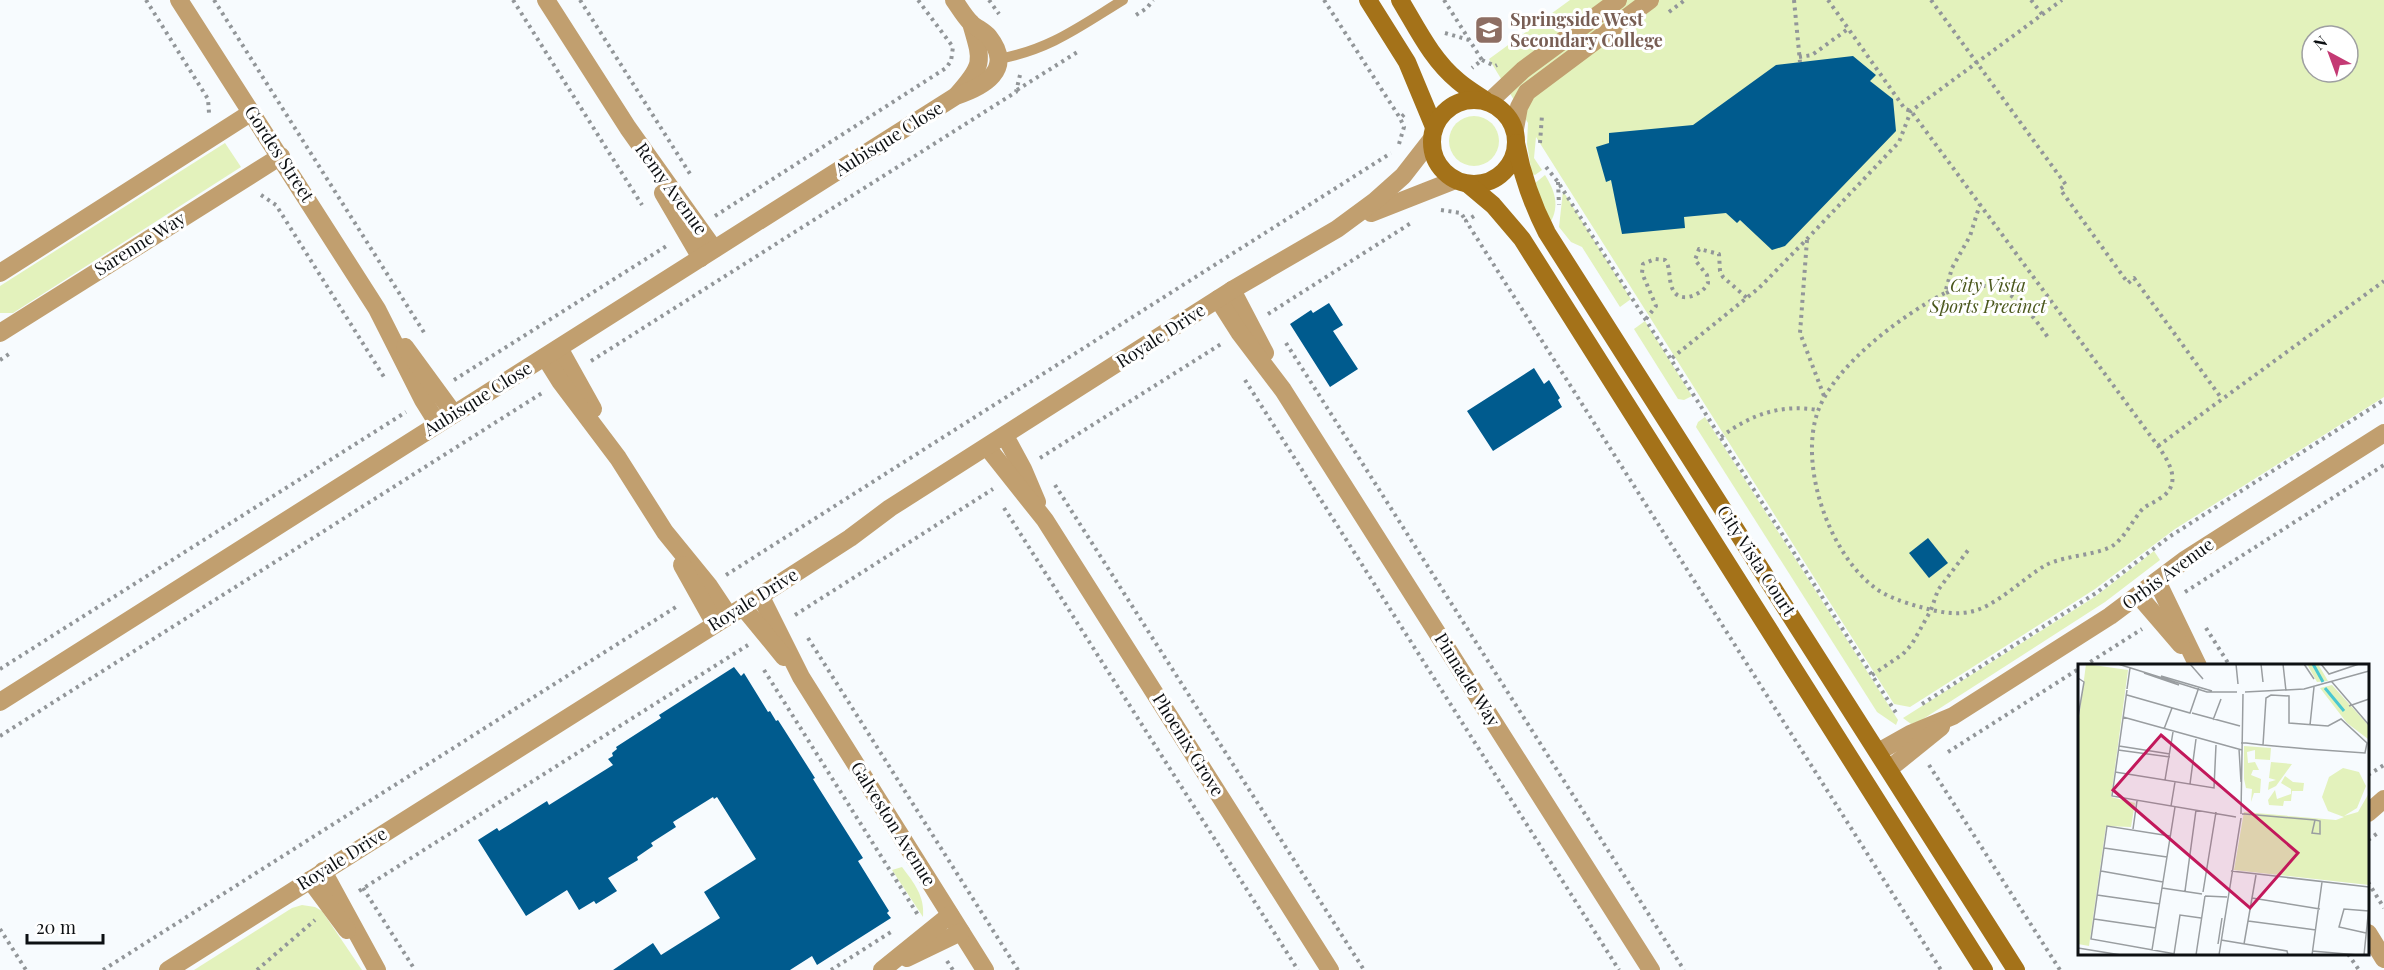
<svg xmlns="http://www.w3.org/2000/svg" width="2384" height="970" font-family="'Playfair Display',serif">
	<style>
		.green { fill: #e3f2bc; fill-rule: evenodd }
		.building { fill: #005b8e }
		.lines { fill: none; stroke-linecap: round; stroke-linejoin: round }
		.path { stroke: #929699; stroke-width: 4; stroke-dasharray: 3 4.5; stroke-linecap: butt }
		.lane { stroke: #c19f6f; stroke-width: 10 }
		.street { stroke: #c19f6f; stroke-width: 18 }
		.secondary { stroke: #a47219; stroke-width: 18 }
		.labels { text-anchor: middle; stroke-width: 6; stroke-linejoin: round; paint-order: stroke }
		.education-label { font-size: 18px; font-weight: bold; fill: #785e54; stroke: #fff; text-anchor: start }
		.street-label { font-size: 18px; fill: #0d1013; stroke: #fff }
		.park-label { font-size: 18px; font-style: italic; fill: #4a571c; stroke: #fff }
		.inset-river { fill: none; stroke: #49c7d1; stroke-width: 3 }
		.inset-road { fill: none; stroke: #999da0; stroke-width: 1.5 }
		.view { fill: #c2185b; fill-opacity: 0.15; stroke: #c2185b; stroke-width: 3 }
		.inset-edge { fill: none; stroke: #0d1013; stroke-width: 3 }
	</style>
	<rect width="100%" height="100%" fill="#f7fbfe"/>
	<g class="green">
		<path d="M1570 0H2384V397L2175 529 2095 589 1910 707 1894 704 1536 137 1534 158 1542 170 1535 175 1532 174 1527 144 1528 123 1489 59ZM2312 36H2348V72H2312Z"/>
		<circle cx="1474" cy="141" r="25"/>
		<path d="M225 143 241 167 13 313H0V286Z"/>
		<path d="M1545 175C1555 191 1560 206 1550 223L1534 184Z"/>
		<path d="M1563 191 1631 299 1620 307 1582 247 1571 242 1559 227Z"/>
		<path d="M1645 321 1692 396 1684 400 1678 399 1634 329Z"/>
		<path d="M1705 417 1898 720 1896 725 1877 712 1696 427 1698 422Z"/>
		<path d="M2154 551 2160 560 2105 602 1920 721 1911 724 1903 718 2096 596Z"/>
		<path d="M902 867C914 883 925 896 923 917L892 870Z"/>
		<path d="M302 905 315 907 322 911 362 970H194L292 908Z"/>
	</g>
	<g class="building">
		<path d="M1853 56 1876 75 1870 81 1893 99 1896 131 1785 246 1772 250 1740 220 1737 223 1726 213 1684 217 1685 228 1622 234 1611 180 1606 182 1596 147 1609 143V133L1693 125 1776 65Z"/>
		<path d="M1329 303 1343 325 1333 331 1358 369 1330 387 1290 324 1311 310 1313 313Z"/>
		<path d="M1534 368 1544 384 1549 380 1560 398 1558 400 1562 407 1493 451 1467 411Z"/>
		<path d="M1928 538 1948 563 1929 578 1909 553Z"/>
		<path d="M734 667 741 676 744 673 768 712 770 711 776 721 778 720 815 778 813 779 863 858 858 861 889 911 887 913 891 918 817 965 812 956 790 970H613L653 943 661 955 720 918 704 892 756 859 717 797 714 799 713 797 673 822 676 827 651 843 653 846 637 857 638 860 608 878 617 891 596 904 594 901 579 910 567 890 526 916 478 840 497 828 499 831 547 801 549 805 613 765 608 759 613 756 612 753 617 749 616 747 661 718 659 715Z"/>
	</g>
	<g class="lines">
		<g class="path">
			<path d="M146 0 208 99 209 113"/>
			<path d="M214 0 425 334"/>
			<path d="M513 0 642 205"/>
			<path d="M580 0 692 177"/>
			<path d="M989 0 999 14"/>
			<path d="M1324 0 1400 118"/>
			<path d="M1444 0 1482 60 1472 68"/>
			<path d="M1794 0 1800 62"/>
			<path d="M1828 0 1905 109 1911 111 2158 446C2170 463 2183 485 2159 499 2152 504 2145 505 2140 512 2132 522 2125 536 2115 544 2102 555 2065 555 2046 565 2023 578 1995 608 1969 612 1954 615 1939 612 1924 608 1909 604 1892 599 1878 590 1830 557 1798 466 1818 411 1835 365 1902 315 1945 293L1952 268 1970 236 1980 204"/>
			<path d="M1931 0 2066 185 2060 189 2128 283 2134 278 2222 399"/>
			<path d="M2031 0 2042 14"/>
			<path d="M1669 12 1685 0"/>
			<path d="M1136 15 1147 8 1153 0"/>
			<path d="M1445 33 1469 40"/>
			<path d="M1799 57 1812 55 1848 29"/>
			<path d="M1482 60 1495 66 1497 65"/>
			<path d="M1017 90 1079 51"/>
			<path d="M1540 143 1542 115"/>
			<path d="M1399 144 1404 127 1400 118 1406 113"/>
			<path d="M1546 167 1558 182 1898 716"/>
			<path d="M1558 182 1559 205"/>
			<path d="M261 195 276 205 384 377"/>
			<path d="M1441 210 1461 213 1466 221"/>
			<path d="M715 216 946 68 951 61 953 47 918 0"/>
			<path d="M1474 216 1466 221 1941 970"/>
			<path d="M1807 240 1800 333 1824 396"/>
			<path d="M1946 293C1998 272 2022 299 2049 339"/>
			<path d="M1268 314 1411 223"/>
			<path d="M1646 319 1656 306 1642 273 1643 264 1655 259 1665 260C1672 269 1667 283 1675 293 1684 303 1704 293 1708 283L1707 275 1695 260 1699 249 1719 254 1720 271 1723 277 1747 298"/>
			<path d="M1286 343 1684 970"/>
			<path d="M1672 358 1759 288 1807 239 1899 142 1911 111 2062 0"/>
			<path d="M0 360 9 354"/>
			<path d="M591 361 1016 92 1020 75"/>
			<path d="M454 380 668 245"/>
			<path d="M1245 380 1619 970"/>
			<path d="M1721 437C1751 414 1781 404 1818 410"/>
			<path d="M2158 446 2384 281"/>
			<path d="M1040 458 1221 344"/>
			<path d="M1055 485 1364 970"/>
			<path d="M1004 508 1298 970"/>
			<path d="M726 575 1391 153"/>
			<path d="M2185 592 2384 465"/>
			<path d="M795 615 993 489"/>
			<path d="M2206 628 2230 666"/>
			<path d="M808 638 1018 970"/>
			<path d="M2084 666 2142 629"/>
			<path d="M0 669 406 412"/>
			<path d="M764 670 918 915"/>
			<path d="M1872 675 1903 654 1912 644 1931 610 1938 590 1969 549"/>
			<path d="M1922 704 2096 593 2169 537 2384 400"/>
			<path d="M0 736 542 393"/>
			<path d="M1948 752 2080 668"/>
			<path d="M1929 765 2060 970"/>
			<path d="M2368 775 2384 765"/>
			<path d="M2368 840 2378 833"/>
			<path d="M2368 882 2384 908"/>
			<path d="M363 888 415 970"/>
			<path d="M359 891 748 645"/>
			<path d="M0 929 26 970"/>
			<path d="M2348 954 2359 970"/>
			<path d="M947 961 953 970"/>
			<path d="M103 970 679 605"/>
			<path d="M257 970 315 920"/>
			<path d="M831 970 891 932"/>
		</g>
		<path class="lane" d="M998 59C1049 50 1079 27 1123 0"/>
		<g class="street">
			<path d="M179 0 377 309 423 400 438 424"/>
			<path d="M546 0 628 128 714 249"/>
			<path d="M957 95C985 64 982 61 971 23"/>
			<path d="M1489 102 1523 70 1618 0"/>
			<path d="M1515 129 1519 107 1527 92 1650 0"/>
			<path d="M663 193 701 258"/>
			<path d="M1371 213 1455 180"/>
			<path d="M0 273 252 112"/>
			<path d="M1232 290 1265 353"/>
			<path d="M1218 299 1239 332 1283 390 1651 970"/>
			<path d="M0 333 281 156"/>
			<path d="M405 347 454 414"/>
			<path d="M559 348 593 409"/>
			<path d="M545 357 560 381 618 458 665 532 709 586 729 616"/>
			<path d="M1005 436 1023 469 1037 502"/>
			<path d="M987 447 1045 520 1330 970"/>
			<path d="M682 565 715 624"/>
			<path d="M2157 581 2198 666"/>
			<path d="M760 595 801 677 985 970"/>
			<path d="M2138 595 2181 645"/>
			<path d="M743 607 784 657"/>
			<path d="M0 702 956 96C983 87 1015 70 989 37 984 31 976 28 971 23 964 16 959 7 954 0"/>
			<path d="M1878 752 1910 734 1953 716 2110 616 2186 559 2384 433"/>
			<path d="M1889 769 1941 727"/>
			<path d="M2368 813 2384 799"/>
			<path d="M323 871 377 970"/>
			<path d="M310 880 347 930"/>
			<path d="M2368 933 2384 959"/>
			<path d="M907 958 961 932"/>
			<path d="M168 970 743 607 850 538 890 508 1232 290 1337 229 1375 201 1403 176 1431 140"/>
			<path d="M882 970 950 915"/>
		</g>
		<g class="secondary">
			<path d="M1368 0 1407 62 1434 127"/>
			<path d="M1400 0C1417 28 1432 60 1458 81 1466 88 1476 94 1485 100"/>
			<circle cx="1474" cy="142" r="42"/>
			<path d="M1516 143C1522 175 1532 204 1547 233L2016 970"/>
			<path d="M1468 184 1493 205 1522 239 1984 970"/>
		</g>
	</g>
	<defs>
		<g id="school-square" transform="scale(1.5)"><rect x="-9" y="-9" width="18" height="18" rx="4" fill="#8d6e63" stroke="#fff"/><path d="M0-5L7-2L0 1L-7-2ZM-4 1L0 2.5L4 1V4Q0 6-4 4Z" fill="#fff"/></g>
	</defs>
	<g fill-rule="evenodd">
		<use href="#school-square" x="1489" y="30"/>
	</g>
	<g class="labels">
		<g class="education-label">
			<text x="1510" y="26">Springside West<tspan x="1510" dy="21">Secondary College</tspan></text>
		</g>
		<g class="street-label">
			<text transform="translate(889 139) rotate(-32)" y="6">Aubisque Close</text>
			<text transform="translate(279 154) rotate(57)" y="6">Gordes Street</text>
			<text transform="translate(671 189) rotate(54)" y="6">Remy Avenue</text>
			<text transform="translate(140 244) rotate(-32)" y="6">Sarenne Way</text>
			<text transform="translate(1161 336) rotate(-33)" y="6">Royale Drive</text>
			<text transform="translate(478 399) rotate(-32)" y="6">Aubisque Close</text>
			<text transform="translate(1756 561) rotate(57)" y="6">City Vista Court</text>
			<text transform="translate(2168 574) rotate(-36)" y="6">Orbis Avenue</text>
			<text transform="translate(753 600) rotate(-32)" y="6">Royale Drive</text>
			<text transform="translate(1467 680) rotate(58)" y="6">Pinnacle Way</text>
			<text transform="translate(1188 745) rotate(58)" y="6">Phoenix Grove</text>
			<text transform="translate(893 824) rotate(58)" y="6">Galveston Avenue</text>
			<text transform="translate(342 859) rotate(-32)" y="6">Royale Drive</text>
		</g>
		<g class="park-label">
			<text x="1988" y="292">City Vista<tspan x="1988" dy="21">Sports Precinct</tspan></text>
		</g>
	</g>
	<g transform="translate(2078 664)">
		<rect width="291" height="291" fill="#f7fbfe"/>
		<path d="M8 0 50 6 33 133 57 139 53 163 28 162 11 282 0 280V62ZM229 0H240L250 17 239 18ZM254 21 291 62V95L290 75 269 59 242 24ZM166 82 193 84 192 96 177 95V86L169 88 170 99 177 98 181 106H175L173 111 183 115 182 129H176L173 138 174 125 168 124 166 115ZM193 98 214 100 198 122 190 126 191 118 198 116 191 114ZM265 104 281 108 288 122 279 144 266 152 280 148 291 129V221L156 206 166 148 258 156 266 153 250 147 244 133 251 113ZM207 112 215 118 226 119 225 127H214L213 137H206L205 142 191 141 190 136 197 126 199 135 213 130V125L203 119Z" fill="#e3f2bc"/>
		<path class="inset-river" d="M235 0 245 18M247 24 266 47"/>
		<path class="inset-road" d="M40 0 129 28H159M112 0 125 15M158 0 160 20M183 0 185 18M205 0 208 27M226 0 236 15M243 0 251 10 281 0M66 9 101 21M83 12 134 27M0 14 6 18 0 53M254 18 291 61M49 25 52 4M49 26 34 132 158 153M167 28 226 25 291 7M49 31 112 49 121 23M271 42 291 35M114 49 162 62M45 53 164 86M135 56 143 35M232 61 236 23M86 65 94 44M163 79H168L185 81 230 85 287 89 289 79 263 55 250 62 211 59V32L193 31 188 34 185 81M41 82 92 90M161 85 163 118M40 86 92 93M37 108 136 124 138 81M87 116 95 68M112 120 118 75M93 142 97 118M163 150 165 30M164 150H167L237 156 242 157V170L234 169 237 156M55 165 59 137M92 172 29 162 13 275 103 291M26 184 89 193M23 207 85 218M153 207 291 223M84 224 124 230M107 227 118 146M125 228 138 148M19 231 82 240M127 232 149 233M174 234 242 245M16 255 78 264M170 257 238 266M288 269 261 263 266 245 291 247M143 276 209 287 210 291M140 280 144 254M166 280 178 211M0 284 43 291M74 286 97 143M234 287 280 291M96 290 102 251 123 254M118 291 127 232M141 291 163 154M234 291 244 218M286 291 291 242"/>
		<path class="view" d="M83 71 220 189 172 244 35 126Z"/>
		<rect width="291" height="291" class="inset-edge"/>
	</g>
	<g transform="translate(2330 54) rotate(319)"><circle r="28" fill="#ffffff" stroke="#9e9fa1" stroke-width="1.5"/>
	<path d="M0-4.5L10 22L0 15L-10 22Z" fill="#c43a74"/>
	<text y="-9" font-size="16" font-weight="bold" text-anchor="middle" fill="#0d1013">N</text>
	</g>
	<path d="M27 934v9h76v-9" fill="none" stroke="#0d1013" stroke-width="3"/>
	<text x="36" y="934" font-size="18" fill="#0d1013" stroke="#ffffff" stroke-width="4.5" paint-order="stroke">20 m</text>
</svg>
